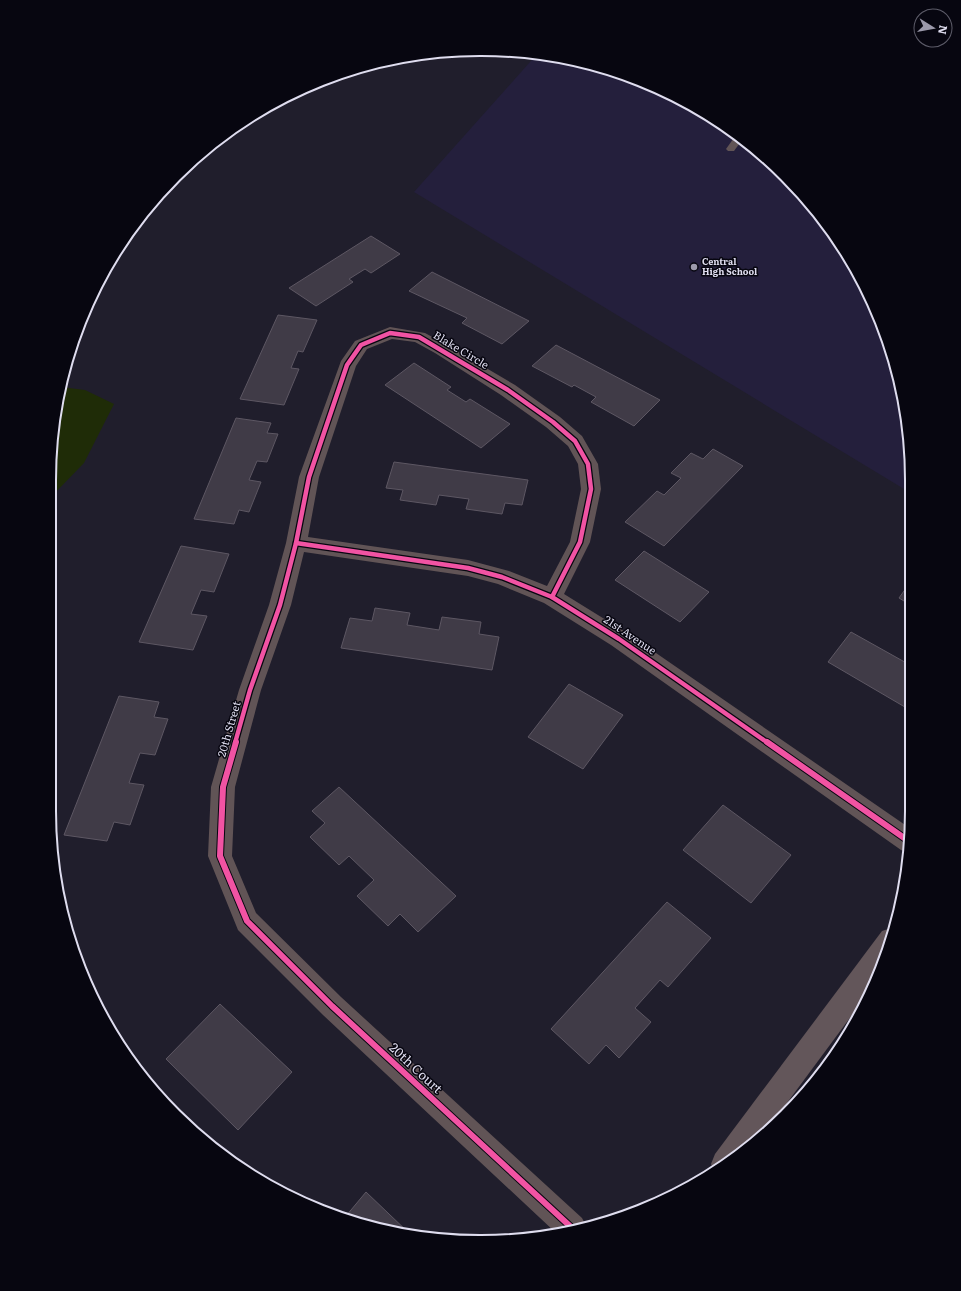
<svg xmlns="http://www.w3.org/2000/svg" width="961" height="1291" font-family="Literata,serif">
	<style>
		.built { fill: #241f3c }
		.green { fill: #1f2c07 }
		.building { fill: #403b47; stroke: #5d5763 }
		.lines { fill: none; stroke-linecap: round; stroke-linejoin: round }
		.lane { fill: #615456; fill-rule: evenodd }
		.street { fill: #615456; fill-rule: evenodd }
		.secondary { fill: #63565a; fill-rule: evenodd }
		.cycleway-far1-casing { stroke: #070610; stroke-width: 7 }
		.cycleway-casing { stroke: #070610; stroke-width: 8 }
		.cycleway-far1 { stroke: #f153a3; stroke-width: 4.5 }
		.cycleway { stroke: #f153a3; stroke-width: 6 }
		.poi-dot { fill: #9c9aab; stroke: #070610; stroke-width: 1.5 }
		.labels { text-anchor: middle; stroke-width: 3; stroke-linejoin: round; paint-order: stroke }
		.far-poi-label { font-size: 9px; font-weight: bold; fill: #dfddef; stroke: #070610; text-anchor: start }
		.street-label { font-size: 11px; fill: #dfddef; stroke: #070610 }
		.near-street-label { font-size: 13px; fill: #dfddef; stroke: #070610 }
		.rim { fill: none; stroke: #dfddef; stroke-width: 2 }
	</style>
	<rect width="100%" height="100%" fill="#201e2c"/>
	<path class="built" d="M538 53 619 72 696 107 765 156 823 218 879 315 908 424 909 492 414 192Z"/>
	<path class="green" d="M61 387 85 390 114 404 84 463 50 498V453Z"/>
	<g class="building">
		<path d="M371 236 400 254 371 273 365 269 349 279 353 282 316 306 289 288Z"/>
		<path d="M432 272 529 321 502 344 462 323 467 318 409 291Z"/>
		<path d="M278 315 317 320 303 352 298 351 291 368 299 369 284 405 240 399Z"/>
		<path d="M556 345 660 400 634 426 591 402 596 397 574 385 572 387 532 366Z"/>
		<path d="M414 363 451 387 447 390 466 402 470 399 510 424 481 448 385 385Z"/>
		<path d="M236 418 271 423 267 433 278 434 267 462 257 461 249 480 261 482 249 512 239 510 234 524 194 519Z"/>
		<path d="M713 449 743 466 664 546 625 522 657 491 664 495 681 478 671 473 691 453 703 459Z"/>
		<path d="M394 462 528 480 522 505 505 503 502 514 466 509 469 499 439 495 436 505 400 500 403 490 386 488Z"/>
		<path d="M181 546 229 554 214 592 201 590 191 614 207 616 193 650 139 642Z"/>
		<path d="M644 551 709 592 680 622 615 580Z"/>
		<path d="M909 584V604L899 598Z"/>
		<path d="M375 608 410 613 407 625 439 630 442 617 481 622 479 634 499 637 492 670 341 648 350 618 372 621Z"/>
		<path d="M851 632 910 665V710L828 662Z"/>
		<path d="M569 684 623 715 583 769 528 737Z"/>
		<path d="M119 696 159 702 154 717 168 719 155 755 140 753 129 783 144 785 130 825 114 822 107 841 64 835Z"/>
		<path d="M339 787 456 896 418 932 400 914 388 926 357 896 374 880 349 856 339 865 310 837 325 823 312 811Z"/>
		<path d="M723 805 791 855 751 903 683 850Z"/>
		<path d="M667 902 711 938 668 987 660 980 635 1008 651 1022 619 1058 606 1045 589 1064 551 1029Z"/>
		<path d="M220 1004 292 1072 238 1130 166 1059Z"/>
		<path d="M366 1192 411 1235 396 1234 346 1216Z"/>
	</g>
	<g class="lines">
		<path class="lane" d="M736 135 742 140 734 151H728L726 149Z"/>
		<path class="street" d="M390 327 425 333 447 345 515 385 560 417 582 436 598 464 601 489 590 542 564 594 627 633 911 829 908 853 901 850 611 645 544 603 498 584 468 576 304 552 291 605 261 690 235 787 232 856 256 913 341 997 582 1218 586 1226 555 1232 323 1015 238 930 208 856 211 787 239 690 269 605 286 543 299 477 341 361 355 341ZM392 339 415 342 435 353 501 395 546 427 568 446 578 464 581 489 570 542 547 586 509 571 468 560 308 537 319 477 356 366 367 349Z"/>
		<path class="secondary" d="M891 928H893L889 949 872 988 767 1130 743 1153 714 1171 711 1164 715 1154 882 931Z"/>
		<g class="cycleway-far1-casing">
			<g id="cycleway-far1">
				<path d="M296 543 468 568 502 577 552 597 619 639 768 743"/>
				<path d="M235 743 250 690 280 605 296 543 309 477 347 365 361 345 390 333 419 337 508 390 553 422 575 441 588 464 591 489 580 542 552 597"/>
			</g>
		</g>
		<g class="cycleway-casing">
			<g id="cycleway">
				<path d="M236 742 223 787 220 856 247 921 332 1006 572 1228"/>
				<path d="M767 742 910 842"/>
			</g>
		</g>
		<use href="#cycleway-far1" class="cycleway-far1"/>
		<use href="#cycleway" class="cycleway"/>
	</g>
	<circle class="poi-dot" cx="694" cy="267" r="4"/>
	<g class="labels">
		<g class="far-poi-label">
			<text x="702" y="265">Central<tspan x="702" dy="10">High School</tspan></text>
		</g>
		<g class="street-label">
			<text transform="translate(461 350) rotate(31)" y="4">Blake Circle</text>
			<text transform="translate(630 635) rotate(34)" y="4">21st Avenue</text>
			<text transform="translate(229 729) rotate(-74)" y="4">20th Street</text>
		</g>
		<g class="near-street-label">
			<text transform="translate(416 1068) rotate(43)" y="5">20th Court</text>
		</g>
	</g>
	<path d="M0 0H961V1291H0ZM480 56H481A424 424 0 0 1 905 480V811A424 424 0 0 1 481 1235H480A424 424 0 0 1 56 811V480A424 424 0 0 1 480 56Z" fill="#070610" fill-rule="evenodd"/>
	<path class="rim" d="M480 56H481A424 424 0 0 1 905 480V811A424 424 0 0 1 481 1235H480A424 424 0 0 1 56 811V480A424 424 0 0 1 480 56Z"/>
	<g transform="translate(933 28) rotate(101)"><circle r="19" fill="#070610" stroke="#5d5c69"/>
	<path d="M0-3L7 15L0 10L-7 15Z" fill="#9c9aab"/>
	<text y="-6" font-size="11" font-weight="bold" text-anchor="middle" fill="#dfddef">N</text>
	</g>
</svg>
